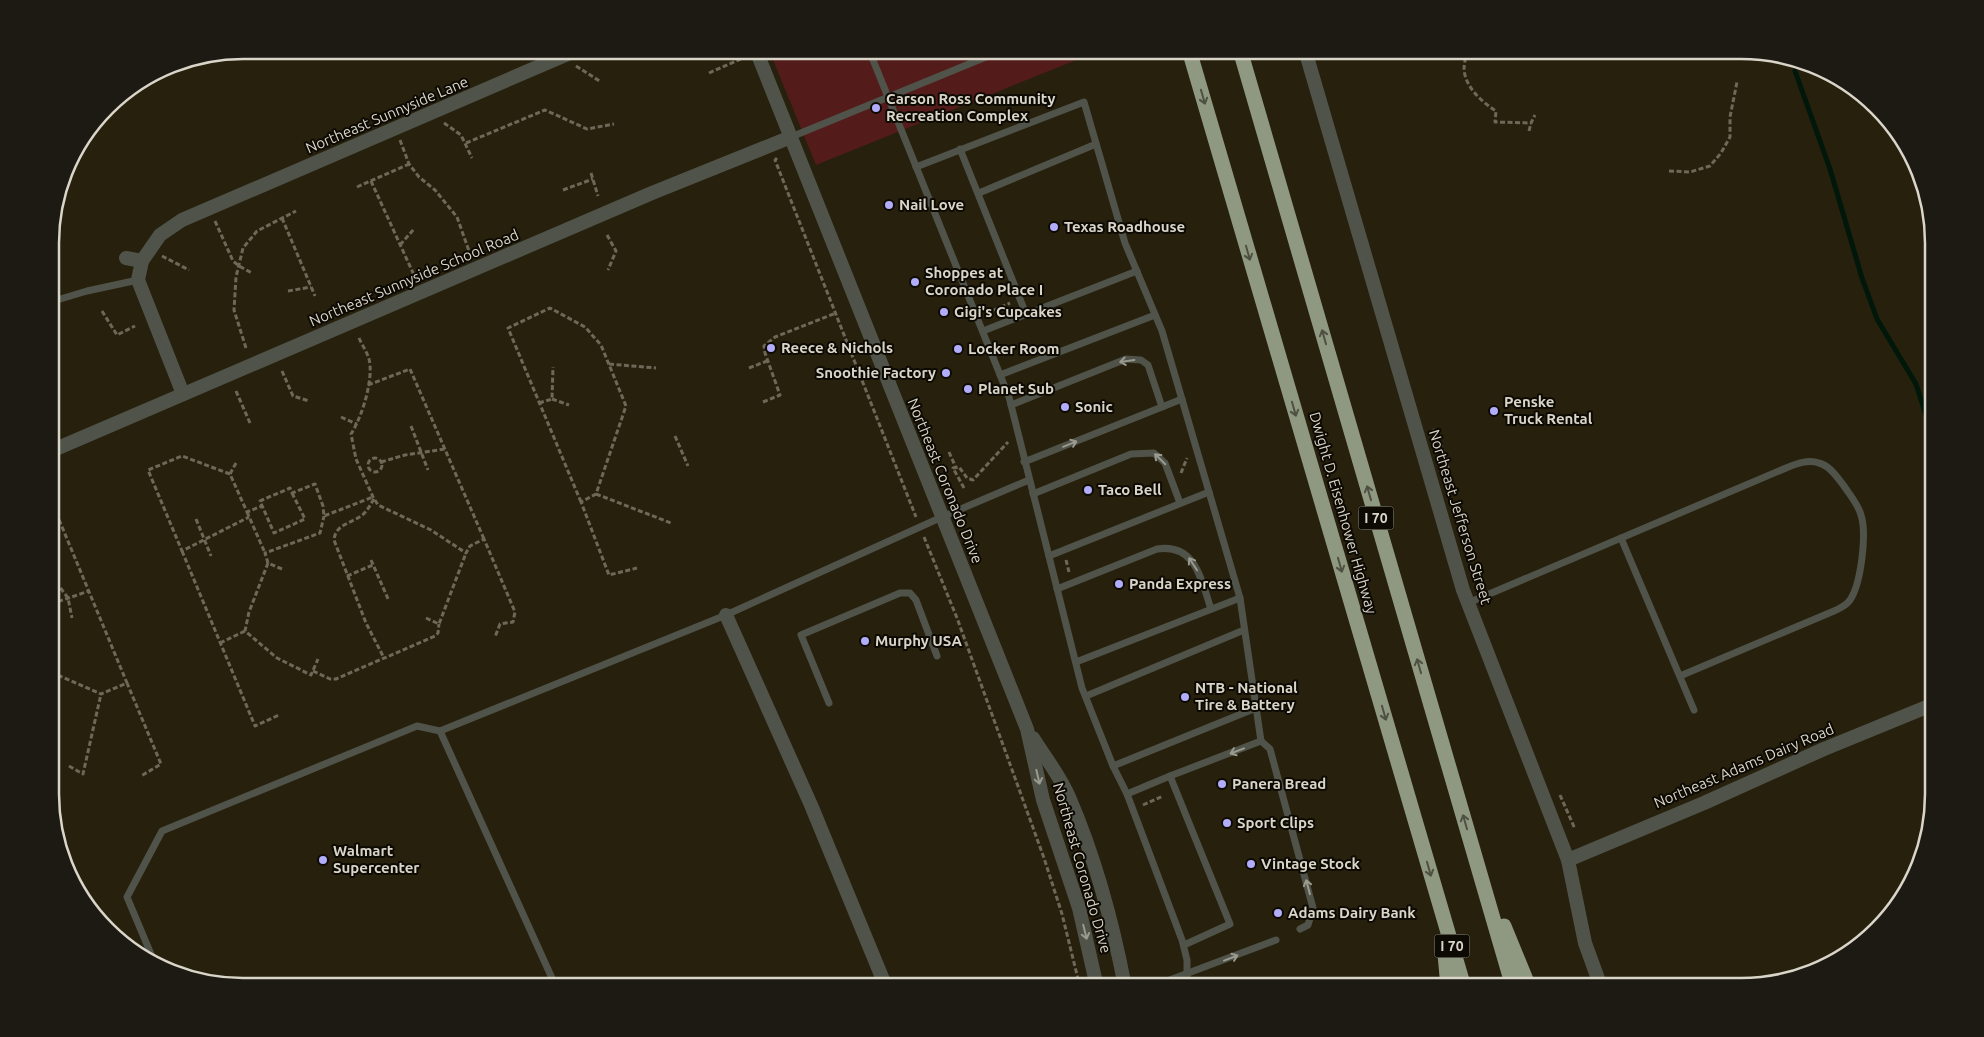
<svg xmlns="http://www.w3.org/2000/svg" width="1984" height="1037" font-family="Ubuntu,sans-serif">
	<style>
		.green { fill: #531b19 }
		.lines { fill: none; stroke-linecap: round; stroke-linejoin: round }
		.stream { stroke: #01170a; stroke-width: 5 }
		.path { stroke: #6e6858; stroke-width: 3; stroke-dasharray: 5 2.5; stroke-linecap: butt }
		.service { stroke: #4f5349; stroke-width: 7 }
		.minor { stroke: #4f5349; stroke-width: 14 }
		.motorway { stroke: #8f9881; stroke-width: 15 }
		.oneway { stroke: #4e5142 }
		.oneway2 { stroke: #9b9a8f }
		.poi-dot { fill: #b1adfa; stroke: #0d0a04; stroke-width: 2 }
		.labels { text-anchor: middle; stroke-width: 4; stroke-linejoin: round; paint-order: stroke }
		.shield { fill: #0d0a04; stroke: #9c988e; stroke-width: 1 }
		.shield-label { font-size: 14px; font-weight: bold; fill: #dad5c9 }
		.poi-label { font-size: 15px; font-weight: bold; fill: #dad5c9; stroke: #0d0a04; text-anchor: start }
		.street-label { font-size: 15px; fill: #dad5c9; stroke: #0d0a04 }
		.rim { fill: none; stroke: #dad5c9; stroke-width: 2.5 }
	</style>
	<rect width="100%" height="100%" fill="#27200d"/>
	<path class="green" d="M769 50H1101L816 165Z"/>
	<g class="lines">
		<path class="stream" d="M1795 71 1830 169 1862 278 1877 319 1916 384 1933 437"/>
		<g class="path">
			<path d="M1467 50C1466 56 1464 64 1464 70 1466 88 1482 102 1496 111L1495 122 1531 123 1535 115"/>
			<path d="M1488 50 1498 52"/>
			<path d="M576 66 601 82"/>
			<path d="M709 73 741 59"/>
			<path d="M444 123 461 135 472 158"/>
			<path d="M1529 131 1531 123"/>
			<path d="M400 140 409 164 419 177 435 190 457 217 469 251"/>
			<path d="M466 143 545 110 587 129 614 124"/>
			<path d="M777 158 775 160 786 188 916 517"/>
			<path d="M1669 171 1690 172 1710 166 1721 153 1730 137V117L1737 82"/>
			<path d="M591 173 598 196"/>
			<path d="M371 181 414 275"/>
			<path d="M357 187 409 164"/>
			<path d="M563 190 593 179"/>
			<path d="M282 218 315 296"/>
			<path d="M215 221 233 261 239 266 252 273"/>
			<path d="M607 235 616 251 608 270"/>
			<path d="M400 245 414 229"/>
			<path d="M162 256 189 270"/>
			<path d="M288 291 311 287"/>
			<path d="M102 311 117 335 135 326"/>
			<path d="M987 313 1010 303"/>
			<path d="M359 338C362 345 367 352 369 359 374 379 362 417 351 434L356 459 373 497 378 505 431 530 466 553 470 546 484 539 515 612 513 622 500 624 495 637"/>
			<path d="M246 348 234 310 236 277 243 248 257 231 296 211"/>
			<path d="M609 364 656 368"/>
			<path d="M749 368 767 361"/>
			<path d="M282 371 293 396 309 401"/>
			<path d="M368 385 410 369 484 539"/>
			<path d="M236 391 250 423"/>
			<path d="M552 399 569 405"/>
			<path d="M763 402 780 395 765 353 764 346 775 337 836 313"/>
			<path d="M539 403 552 399 553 367"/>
			<path d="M341 417 357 424"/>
			<path d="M411 426 428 470"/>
			<path d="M1433 429C1443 448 1451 466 1448 487"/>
			<path d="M675 436 688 466"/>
			<path d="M949 452 956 468"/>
			<circle cx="375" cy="465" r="7"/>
			<path d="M381 462 405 455 445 449"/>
			<path d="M236 463 230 474 247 512 262 506"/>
			<path d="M1181 473 1187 458"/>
			<path d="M230 474 182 456 148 470 182 551 249 517"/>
			<path d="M964 488 953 468 959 467 967 478 973 480 1008 442"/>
			<path d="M292 493 305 519 274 533 260 501 290 488 292 493 315 484 323 506 324 516 373 497"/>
			<path d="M596 494 671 523"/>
			<path d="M374 499C370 505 367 512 361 516 351 523 335 525 334 540L366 623 384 658"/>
			<path d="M581 502 508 328 550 308 585 327 601 345 626 406 596 494 581 502 609 575 637 568"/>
			<path d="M51 512 55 510 127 683"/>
			<path d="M247 512 265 553"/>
			<path d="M196 519 211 556"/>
			<path d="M924 537 957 618 1044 858 1062 914 1080 987"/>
			<path d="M182 551 255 726 279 715"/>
			<path d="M371 560 389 601"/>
			<path d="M1066 560 1069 572"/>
			<path d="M268 563 249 612 245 631 277 658 311 675 318 659"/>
			<path d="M282 569 268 563 265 553 320 533 324 516"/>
			<path d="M347 576 373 565"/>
			<path d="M56 582 68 598 72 618"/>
			<path d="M51 604 89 591"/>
			<path d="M426 618 439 624 466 553"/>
			<path d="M220 643 245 631"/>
			<path d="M313 671 330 679H336L435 636 438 633 439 624"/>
			<path d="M51 672 101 694 127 683 161 764 141 776"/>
			<path d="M69 766 83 774 101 694"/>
			<path d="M1560 795 1575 829"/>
			<path d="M1143 805 1163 796"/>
		</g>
		<g class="service">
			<path d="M869 50 1009 397 1082 688 1113 766 1127 794 1182 940 1187 960V987"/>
			<path d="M791 137 1003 50"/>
			<path d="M960 149 1026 314"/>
			<path d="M916 167 1084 102 1125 243 1162 331 1240 598 1261 741"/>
			<path d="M979 193 1096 144"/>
			<path d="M57 300 87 291 138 280"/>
			<path d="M983 331 1137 271"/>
			<path d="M1000 375 1155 315"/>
			<path d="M1011 405 1126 359 1141 360 1148 365 1162 407"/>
			<path d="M1024 462 1182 399"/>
			<path d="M1033 494 1131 454 1154 453 1165 463 1180 503"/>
			<path d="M1621 538 1694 710"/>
			<path d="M1049 556 1209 492"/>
			<path d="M1057 589 1157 549C1196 543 1201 580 1211 609"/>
			<path d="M1468 603 1786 468C1796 464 1808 459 1819 463 1830 466 1837 477 1844 486 1850 495 1858 504 1861 515 1867 534 1861 584 1850 600 1846 606 1840 608 1834 611L1680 676"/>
			<path d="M1076 662 1240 598"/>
			<path d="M1086 696 1244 630"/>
			<path d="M829 703 801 635 900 593H910L916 600 937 656"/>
			<path d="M440 731 556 987"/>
			<path d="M1113 766 1256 708"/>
			<path d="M1170 776 1261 741 1270 749 1313 908 1308 925 1300 929"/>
			<path d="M1127 794 1170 776 1230 924 1184 945"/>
			<path d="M156 966 127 897 162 831 417 726 440 731 726 615 942 517 1029 480"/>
			<path d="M1151 987 1276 940"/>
		</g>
		<g class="minor">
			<path d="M756 50 1027 729 1043 800 1079 908 1097 987"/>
			<path d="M1305 50 1463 590 1568 860 1585 943 1601 987"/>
			<path d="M126 258 142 261 160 235 182 220 577 50"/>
			<path d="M142 261 138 280 183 394"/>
			<path d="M51 451 652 193 791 137"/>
			<path d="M726 615 811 805 886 987"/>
			<path d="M1033 738C1045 757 1060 776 1069 797 1094 855 1113 924 1125 987"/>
			<path d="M1568 860 1704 803 1824 749 1934 704"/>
		</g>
		<g class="motorway">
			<path d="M1189 50 1464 987"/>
			<path d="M1240 50 1513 987"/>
			<path d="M1504 926 1529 987"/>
			<path d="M1444 943 1448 987"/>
		</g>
	</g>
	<defs><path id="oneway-shaft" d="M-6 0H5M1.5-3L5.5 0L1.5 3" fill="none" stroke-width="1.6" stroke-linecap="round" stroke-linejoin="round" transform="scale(1.25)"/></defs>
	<g class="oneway">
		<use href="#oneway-shaft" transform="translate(1203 97) rotate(74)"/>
		<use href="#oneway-shaft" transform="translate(1248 253) rotate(74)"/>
		<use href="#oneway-shaft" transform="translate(1324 337) rotate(-106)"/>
		<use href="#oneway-shaft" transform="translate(1294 409) rotate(74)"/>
		<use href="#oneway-shaft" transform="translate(1369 493) rotate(-106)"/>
		<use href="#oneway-shaft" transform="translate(1340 565) rotate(74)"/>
		<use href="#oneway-shaft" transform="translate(1419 666) rotate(-106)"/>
		<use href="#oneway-shaft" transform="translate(1384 713) rotate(74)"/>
		<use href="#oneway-shaft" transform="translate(1465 822) rotate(-106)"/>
		<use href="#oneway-shaft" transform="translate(1429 869) rotate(74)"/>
	</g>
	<g class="oneway2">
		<use href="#oneway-shaft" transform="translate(1127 361) rotate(172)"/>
		<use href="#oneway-shaft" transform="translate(1070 444) rotate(-22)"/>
		<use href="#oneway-shaft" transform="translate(1160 459) rotate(-135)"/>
		<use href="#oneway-shaft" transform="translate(1193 564) rotate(-123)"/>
		<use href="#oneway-shaft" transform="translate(1237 751) rotate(159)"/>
		<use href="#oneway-shaft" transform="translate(1038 777) rotate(77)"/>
		<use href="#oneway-shaft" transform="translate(1308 887) rotate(-105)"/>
		<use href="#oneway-shaft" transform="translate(1085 932) rotate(76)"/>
		<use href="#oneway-shaft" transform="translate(1231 958) rotate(-21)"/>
	</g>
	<g class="poi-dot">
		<circle cx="876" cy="108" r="5"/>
		<circle cx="889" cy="205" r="5"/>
		<circle cx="1054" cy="227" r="5"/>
		<circle cx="915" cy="282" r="5"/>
		<circle cx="944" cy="312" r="5"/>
		<circle cx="771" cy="348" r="5"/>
		<circle cx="958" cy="349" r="5"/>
		<circle cx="946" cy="373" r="5"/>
		<circle cx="968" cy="389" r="5"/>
		<circle cx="1065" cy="407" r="5"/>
		<circle cx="1494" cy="411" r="5"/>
		<circle cx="1088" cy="490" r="5"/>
		<circle cx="1119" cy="584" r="5"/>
		<circle cx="865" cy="641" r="5"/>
		<circle cx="1185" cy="697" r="5"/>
		<circle cx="1222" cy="784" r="5"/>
		<circle cx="1227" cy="823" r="5"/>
		<circle cx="323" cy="860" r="5"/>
		<circle cx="1251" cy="864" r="5"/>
		<circle cx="1278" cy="913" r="5"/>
	</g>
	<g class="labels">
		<g class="shield">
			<rect x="1358.5" y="506.5" width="35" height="23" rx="4"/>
			<rect x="1434.5" y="934.5" width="35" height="23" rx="4"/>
		</g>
		<g class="shield-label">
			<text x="1376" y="523">I 70</text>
			<text x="1452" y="951">I 70</text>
		</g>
		<g class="poi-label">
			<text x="886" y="104">Carson Ross Community<tspan x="886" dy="17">Recreation Complex</tspan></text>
			<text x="899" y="210">Nail Love</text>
			<text x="1064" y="232">Texas Roadhouse</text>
			<text x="925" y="278">Shoppes at<tspan x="925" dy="17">Coronado Place I</tspan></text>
			<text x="954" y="317">Gigi's Cupcakes</text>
			<text x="781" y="353">Reece &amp; Nichols</text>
			<text x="968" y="354">Locker Room</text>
			<text x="936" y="378" text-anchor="end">Snoothie Factory</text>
			<text x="978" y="394">Planet Sub</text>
			<text x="1504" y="407">Penske<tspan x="1504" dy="17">Truck Rental</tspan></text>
			<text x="1075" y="412">Sonic</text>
			<text x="1098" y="495">Taco Bell</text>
			<text x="1129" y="589">Panda Express</text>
			<text x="875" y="646">Murphy USA</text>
			<text x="1195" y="693">NTB - National<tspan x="1195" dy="17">Tire &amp; Battery</tspan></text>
			<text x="1232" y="789">Panera Bread</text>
			<text x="1237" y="828">Sport Clips</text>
			<text x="333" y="856">Walmart<tspan x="333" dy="17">Supercenter</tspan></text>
			<text x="1261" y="869">Vintage Stock</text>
			<text x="1288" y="918">Adams Dairy Bank</text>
		</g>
		<g class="street-label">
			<text transform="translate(387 115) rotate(-23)" y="5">Northeast Sunnyside Lane</text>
			<text transform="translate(414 278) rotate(-23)" y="5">Northeast Sunnyside School Road</text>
			<text transform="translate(945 481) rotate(68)" y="5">Northeast Coronado Drive</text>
			<text transform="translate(1343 513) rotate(74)" y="5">Dwight D. Eisenhower Highway</text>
			<text transform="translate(1460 517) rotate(73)" y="5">Northeast Jefferson Street</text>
			<text transform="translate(1744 766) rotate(-23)" y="5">Northeast Adams Dairy Road</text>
			<text transform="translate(1082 868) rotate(74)" y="5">Northeast Coronado Drive</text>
		</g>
	</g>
	<path d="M0 0H1984V1037H0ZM243 59H1741A184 184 0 0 1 1925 243V794A184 184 0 0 1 1741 978H243A184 184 0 0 1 59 794V243A184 184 0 0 1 243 59Z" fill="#1d1a14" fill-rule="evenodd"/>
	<path class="rim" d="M243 59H1741A184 184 0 0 1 1925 243V794A184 184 0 0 1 1741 978H243A184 184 0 0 1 59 794V243A184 184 0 0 1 243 59Z"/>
</svg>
